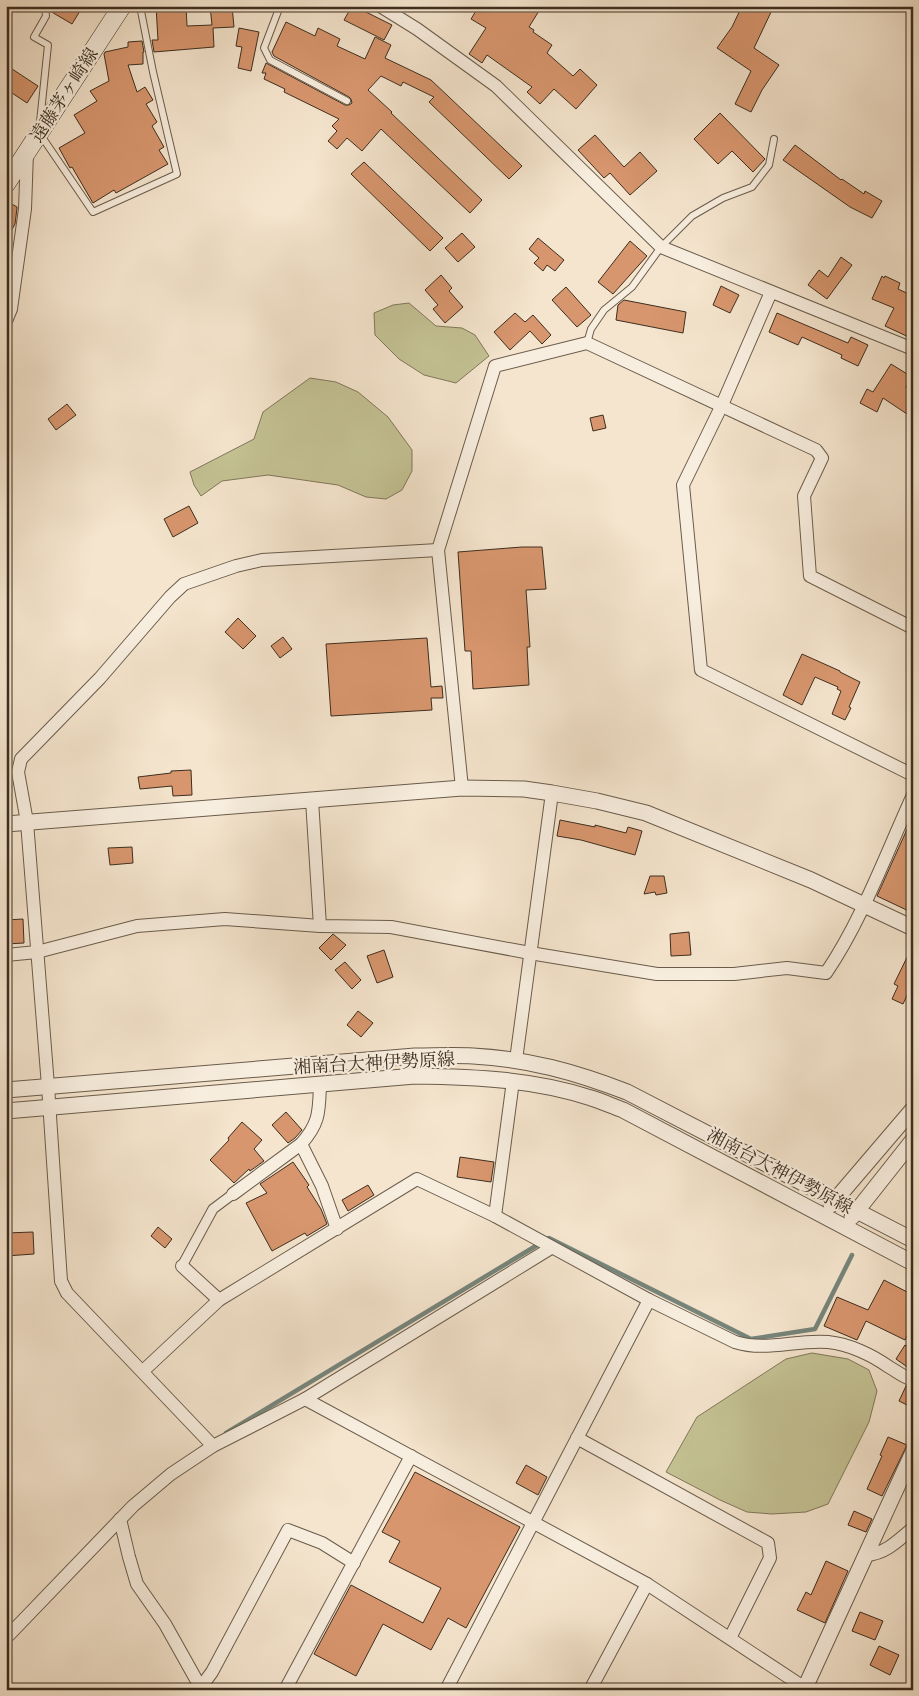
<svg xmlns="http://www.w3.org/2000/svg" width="919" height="1696" font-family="'IM FELL Double Pica','Noto Serif JP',serif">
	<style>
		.green { fill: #c4c294; stroke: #80785a }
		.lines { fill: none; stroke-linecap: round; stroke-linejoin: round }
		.stream { stroke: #76857b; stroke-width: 4.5 }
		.building { fill: #d8966e; stroke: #3c2e1f }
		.service-casing { stroke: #6a5c4b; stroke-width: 8 }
		.pedestrian-casing { stroke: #6a5c4b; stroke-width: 11 }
		.minor-casing { stroke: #6a5c4b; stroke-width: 14 }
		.tertiary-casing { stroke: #6a5c4b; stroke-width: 17 }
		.secondary-casing { stroke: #3c2e1f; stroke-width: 19 }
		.service { stroke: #f8eedf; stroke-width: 6 }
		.pedestrian { stroke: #f8eedf; stroke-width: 9 }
		.minor { stroke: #f8eedf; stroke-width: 12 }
		.tertiary { stroke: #f8eedf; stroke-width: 15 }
		.secondary { stroke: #f8eedf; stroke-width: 18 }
		.labels { text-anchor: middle; stroke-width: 4.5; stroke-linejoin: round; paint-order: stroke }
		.street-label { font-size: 18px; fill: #3c2e1f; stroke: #f8eedf }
	</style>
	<rect width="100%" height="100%" fill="#f5e5ce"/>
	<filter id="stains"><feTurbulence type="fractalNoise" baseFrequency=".004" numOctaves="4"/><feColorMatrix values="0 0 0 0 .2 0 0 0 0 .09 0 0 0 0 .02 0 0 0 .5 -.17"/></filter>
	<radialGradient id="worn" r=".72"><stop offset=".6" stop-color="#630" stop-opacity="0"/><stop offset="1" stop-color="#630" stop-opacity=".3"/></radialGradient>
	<g class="green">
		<path d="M409 303 436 326 462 328 475 335 489 356 456 383 424 375 399 359 375 335 374 313 393 305Z"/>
		<path d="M310 378 336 382 358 392 388 417 412 450V471L402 490 386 499 366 497 338 485 268 475 222 481 201 496 194 485 190 472 254 439 263 412Z"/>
		<path d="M812 1353 848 1359 869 1370 877 1391 869 1422 828 1504 806 1512 772 1514 747 1512 720 1500 666 1472 697 1417 786 1359Z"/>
	</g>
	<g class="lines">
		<path class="stream" d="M226 1433 549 1238 751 1339 815 1329 852 1255"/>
	</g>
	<g class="building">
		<path d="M50 6H83L72 24 50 11Z"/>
		<path d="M156 6H186L187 26 212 25 210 6H232L234 27 213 28 214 47 154 52 152 40H158Z"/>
		<path d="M352 6H364L362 10 392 25 384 40 344 20Z"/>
		<path d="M479 6H491L501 12 505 6H542L529 27 534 30 533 32 552 45 547 53 573 76 580 69 597 85 576 109 554 89 540 104 527 92 532 87 487 55 482 63 469 54 486 28 471 19Z"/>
		<path d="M742 6H764L772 10 754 48 779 65 762 90 751 112 735 104 751 71 717 48 732 27Z"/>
		<path d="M286 22 315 36 318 28 340 39 337 46 365 59 375 37 391 45 385 58 431 80 522 166 509 179 429 102 434 97 403 82 401 86 381 76 368 90 392 112 391 113 482 200 470 213 381 129 362 151 347 138 337 149 328 141 337 131 332 126 339 119 284 92 285 89 264 79 266 73H262L266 63 345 105H349L352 103 351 99 349 97 274 56 272 52Z"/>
		<path d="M239 28 259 32 251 71 238 68 242 47 236 46Z"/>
		<path d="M142 41 144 52H143V64L128 65 137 92 145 87 153 100 146 104 157 122 152 126 164 147 159 150 168 164 116 193 114 190 93 203 72 167 70 168 59 148 85 133 74 115 97 101 90 91 109 81 104 54 105 52 128 47V42Z"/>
		<path d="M6 65 38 86 27 103 6 89Z"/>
		<path d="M720 113 765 159 753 172 732 151 718 164 694 139Z"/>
		<path d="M595 135 624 167 640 152 657 171 630 195 610 173 604 178 578 150Z"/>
		<path d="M795 145 841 180 842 179 864 194 865 191 882 201 872 218 850 207 783 160Z"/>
		<path d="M364 162 443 238 430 251 351 174Z"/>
		<path d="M10 203 17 207V208L15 224 6 240V210Z"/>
		<path d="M462 233 475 247 458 262 445 248Z"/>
		<path d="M538 238 564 260 555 271 547 265 543 271 534 263 539 258 529 249Z"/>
		<path d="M630 241 647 256 613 294 598 282Z"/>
		<path d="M841 257 852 265 827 299 808 285 819 270 828 277Z"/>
		<path d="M441 275 452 288 449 291 463 307 445 323 433 309 438 305 425 290Z"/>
		<path d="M882 276 884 278 885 276 900 283 898 289 913 296V339L885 326 894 308 872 299Z"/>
		<path d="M721 286 739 295 730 313 713 305Z"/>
		<path d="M566 287 591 315 577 327 552 300Z"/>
		<path d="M624 300 686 312 683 333 616 320 618 305Z"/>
		<path d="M515 313 525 322 533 315 551 335 542 344 530 331 510 350 494 332Z"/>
		<path d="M777 313 848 343 851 337 868 345 858 366 841 358 842 355 802 337 798 345 769 332Z"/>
		<path d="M891 364 912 377 906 387 913 392V405L907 414 883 398 877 412 860 403 867 389 873 392Z"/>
		<path d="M67 404 76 415 56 430 48 419Z"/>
		<path d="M603 415 606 428 593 431 590 418Z"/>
		<path d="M189 506 198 523 173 537 164 519Z"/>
		<path d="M522 547H542L546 589 526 590 530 647H527L529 685 473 689 471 651H465L458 552Z"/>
		<path d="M238 618 256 636 243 649 225 632Z"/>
		<path d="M283 637 292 649 280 658 271 646Z"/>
		<path d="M427 638 431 687 442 686 443 698H431L432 710 331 716 326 644Z"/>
		<path d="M802 654 840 671V672L860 682 849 707 851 708 845 720 832 714 841 691 837 689 838 687 815 677 802 705 783 695Z"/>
		<path d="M191 770 192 795 173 796 172 786 140 789 138 777 171 773V771Z"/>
		<path d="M913 816V913L877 896Z"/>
		<path d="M560 820 595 827V825L626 833 628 827 642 831 635 855 581 840 557 836Z"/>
		<path d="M132 847 133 863 110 865 108 848Z"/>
		<path d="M650 876H664L667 893 656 895 655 892 644 894Z"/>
		<path d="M23 919 24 943 6 944V920Z"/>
		<path d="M689 932 691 955 671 956 670 934Z"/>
		<path d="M333 934 346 945 331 960 319 948Z"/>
		<path d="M913 945V993L909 991 903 1004 892 999 898 986 894 984Z"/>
		<path d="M384 950 393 977 377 983 367 956Z"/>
		<path d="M345 962 361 980 352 989 335 970Z"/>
		<path d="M358 1011 373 1023 361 1037 347 1025Z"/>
		<path d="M286 1112 302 1130 295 1138 288 1143 272 1125Z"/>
		<path d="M242 1122 262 1140 254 1149 264 1161 250 1171 249 1169 234 1183 210 1160 229 1140 228 1138Z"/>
		<path d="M460 1157 494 1162 491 1182 457 1177Z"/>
		<path d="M293 1162 309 1185 307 1187 321 1209 327 1224 307 1236 305 1233 272 1251 246 1203 267 1193 260 1184Z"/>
		<path d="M368 1185 374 1195 348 1211 342 1200Z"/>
		<path d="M158 1227 172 1239 165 1248 151 1236Z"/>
		<path d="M33 1232 34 1254 6 1256V1233Z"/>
		<path d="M884 1280 913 1295V1323L905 1340 866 1321 857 1340 824 1326 837 1297 868 1310Z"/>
		<path d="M905 1345 913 1350V1371L896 1359Z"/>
		<path d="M906 1386 913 1388V1408L899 1401Z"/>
		<path d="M888 1437 907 1445 882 1496 867 1489 882 1456 880 1455Z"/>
		<path d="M526 1465 547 1477 538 1495 516 1483Z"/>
		<path d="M415 1472 520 1527 466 1628 448 1618 431 1650 383 1624 356 1676 314 1654 351 1585 423 1623 441 1588 389 1562 400 1541 382 1532Z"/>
		<path d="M854 1511 872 1519 866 1532 848 1525Z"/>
		<path d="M826 1561 848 1571 825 1623 797 1610 806 1592 811 1595Z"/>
		<path d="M860 1612 883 1621 875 1640 852 1631Z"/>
		<path d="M879 1646 899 1655 890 1675 870 1665Z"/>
	</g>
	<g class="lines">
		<g class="service-casing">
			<g id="service">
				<path d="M280 6 264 48 270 60 347 101"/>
				<path d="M40 122 48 45 34 37 46 16 45 6"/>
				<path d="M40 134 93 212 177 174 153 72 140 6"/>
				<path d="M587 343 591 329 604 310 632 287 661 247 692 216 723 198 752 187 769 165 774 139"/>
			</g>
		</g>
		<g class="pedestrian-casing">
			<path id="pedestrian" d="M182 1266 213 1209 233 1194"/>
		</g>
		<g class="minor-casing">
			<g id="minor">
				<path d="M380 6 417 29 496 86 661 247 913 349"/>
				<path d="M771 292 722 405 683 485 701 670 913 775"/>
				<path d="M6 321 11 309 25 209 27 152"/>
				<path d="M462 788 438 550 495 366 587 343 816 450 822 458 804 496 810 576 913 628"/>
				<path d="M312 800 320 926"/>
				<path d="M6 955 37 952 137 926 225 919 320 926 391 927 530 953 657 974H734L787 968 826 973C862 920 886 854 913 795"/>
				<path d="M516 1060 552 793"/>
				<path d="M301 1144 322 1186 337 1229"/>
				<path d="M233 1194 301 1144C320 1123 319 1111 320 1084"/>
				<path d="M495 1216 513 1081"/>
				<path d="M182 1266 219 1300"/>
				<path d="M143 1371 219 1300 417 1179 495 1216 649 1300 735 1342C766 1352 797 1339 828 1342 849 1344 872 1355 889 1367 898 1372 903 1377 913 1380"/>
				<path d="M305 1399 647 1584 805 1688"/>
				<path d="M577 1438 768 1543 770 1558 730 1638"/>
				<path d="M213 1446 67 1293 61 1281 48 1086 27 822 18 772 21 759 100 678 170 597 184 584 236 566 262 560 438 550"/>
				<path d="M120 1519 129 1557 137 1584 165 1624 202 1690"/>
				<path d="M866 1555C885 1554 898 1541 913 1528"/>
				<path d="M6 1638 133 1506 171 1474 213 1446 305 1399 551 1248"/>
				<path d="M201 1687 212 1672 288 1530 322 1543 354 1563"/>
				<path d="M285 1690 411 1456"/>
				<path d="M446 1690 649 1300"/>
				<path d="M590 1690 647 1584"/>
			</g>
		</g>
		<g class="tertiary-casing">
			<g id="tertiary">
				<path d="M6 824 462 788 524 789 552 793 597 801 646 813 811 880 913 928"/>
				<path d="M6 1090 415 1056C434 1056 454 1055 473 1056 529 1059 575 1072 627 1092L913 1240"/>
				<path d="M6 1111 415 1076C474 1077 534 1079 591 1098 601 1101 612 1106 623 1110L913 1263"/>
				<path d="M831 1205 913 1109"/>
				<path d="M852 1217 913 1140"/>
				<path d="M804 1690 913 1452"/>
			</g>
		</g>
		<g class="secondary-casing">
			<path id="secondary" d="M6 184 122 6"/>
		</g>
		<use href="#service" class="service"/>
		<use href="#pedestrian" class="pedestrian"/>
		<use href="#minor" class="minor"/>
		<use href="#tertiary" class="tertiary"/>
		<use href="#secondary" class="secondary"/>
	</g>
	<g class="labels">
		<g class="street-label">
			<text transform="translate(64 95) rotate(-57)" y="6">遠藤茅ヶ崎線</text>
			<text transform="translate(374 1063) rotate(-3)" y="6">湘南台大神伊勢原線</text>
			<text transform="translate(780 1171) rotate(28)" y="6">湘南台大神伊勢原線</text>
		</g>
	</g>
	<rect width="919" height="1696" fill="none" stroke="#f5e5ce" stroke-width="25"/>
	<rect x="8" y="8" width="904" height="1681" fill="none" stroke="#3c2e1f" stroke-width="2.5"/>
	<rect x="12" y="12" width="894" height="1671" fill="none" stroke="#3c2e1f"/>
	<rect width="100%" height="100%" filter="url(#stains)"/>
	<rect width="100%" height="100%" fill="url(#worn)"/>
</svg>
